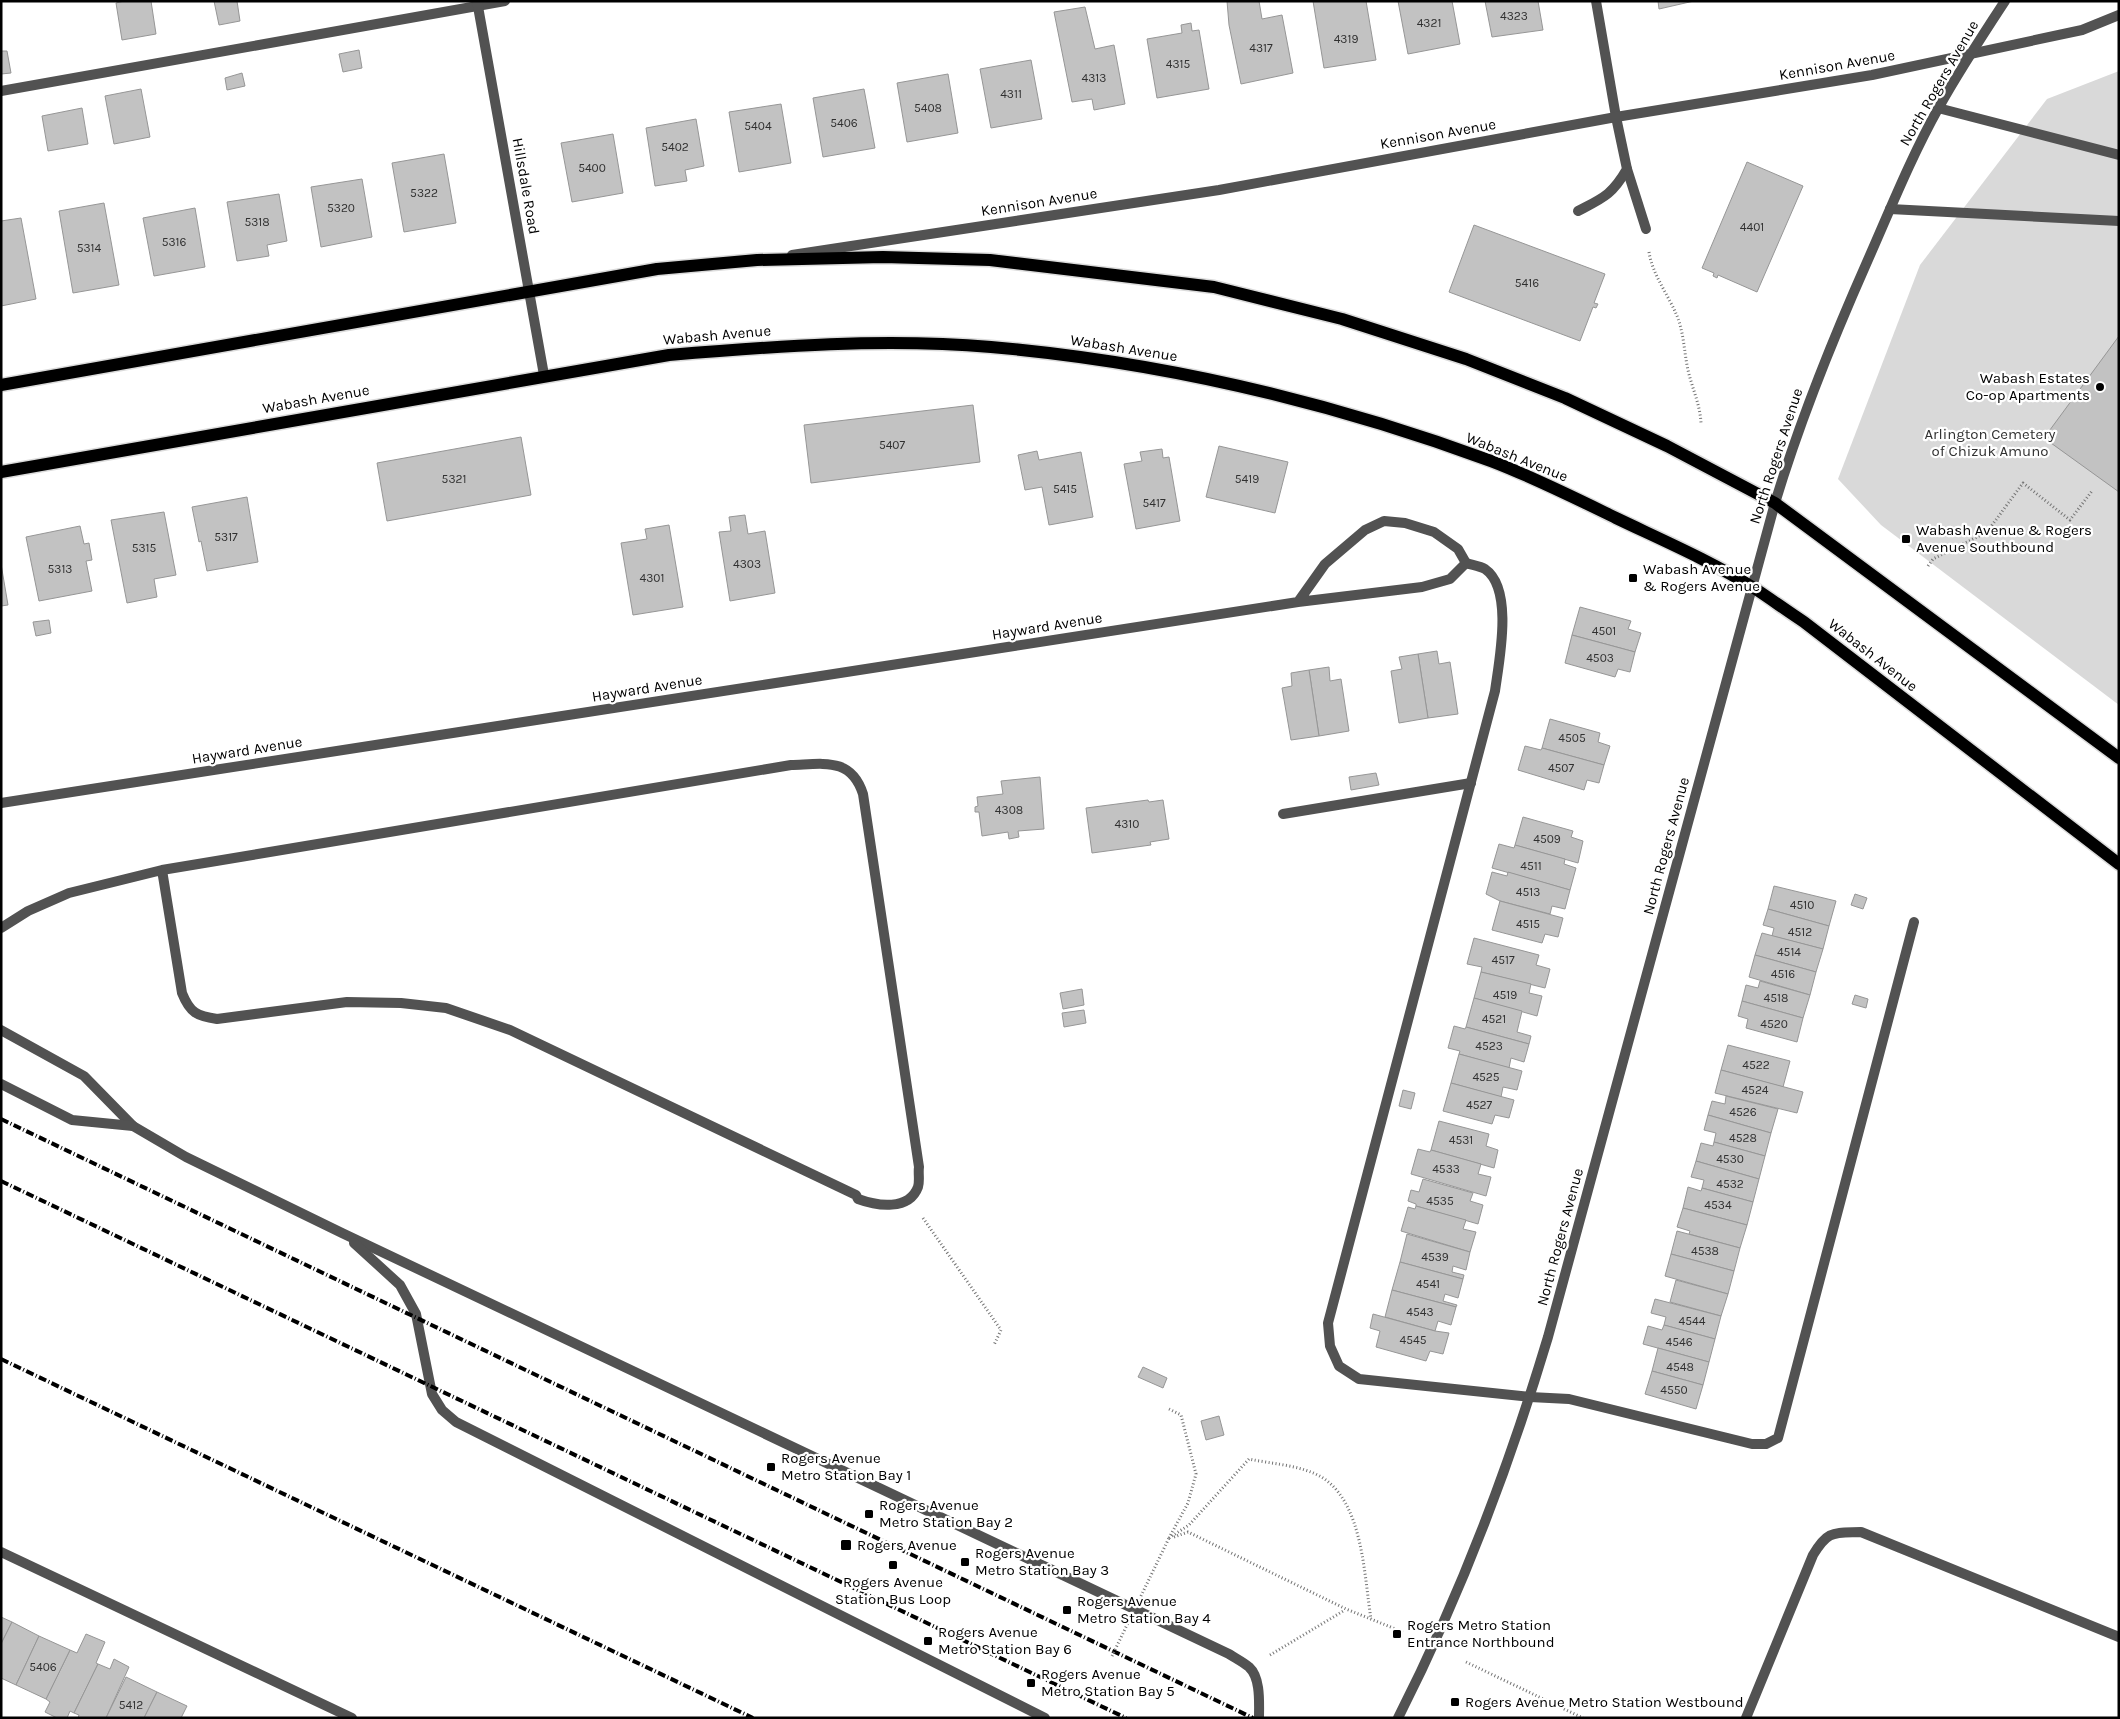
<svg xmlns="http://www.w3.org/2000/svg" width="2120" height="1719" font-family="Karla,sans-serif">
	<style>
		.green { fill: #d9d9d9 }
		.building { fill: #c2c2c2; stroke: #969696 }
		.lines { fill: none; stroke-linecap: round; stroke-linejoin: round }
		.primary-casing { stroke: #dbdbdb; stroke-width: 15 }
		.path { stroke: #747474; stroke-width: 3; stroke-dasharray: 1 2.5; stroke-linecap: butt }
		.service { stroke: #525252; stroke-width: 10 }
		.minor { stroke: #525252; stroke-width: 10 }
		.tertiary { stroke: #525252; stroke-width: 10 }
		.primary { stroke: #000; stroke-width: 12 }
		.rail { stroke: #000; stroke-width: 4; stroke-dasharray: 8 2.5 1 2.5; stroke-linecap: butt }
		.path-bridge { stroke: #747474; stroke-width: 3; stroke-dasharray: 1 2.5; stroke-linecap: butt }
		.poi-dot { fill: #000; stroke: #fff; stroke-width: 2 }
		.labels { text-anchor: middle; stroke-width: 4.5; stroke-linejoin: round; paint-order: stroke }
		.number-label { font-size: 12px; fill: #303030 }
		.street-label { font-size: 15px; fill: #000; stroke: #fff }
		.poi-label { font-size: 15px; fill: #000; stroke: #fff; text-anchor: start }
		.park-label { font-size: 15px; fill: #303030; stroke: #fff }
	</style>
	<rect width="100%" height="100%" fill="#fff"/>
	<path class="green" d="M2119 71V705L1881 525 1838 479 1920 265 2047 99Z"/>
	<g class="building">
		<path d="M124 1H151L156 34 122 40 116 3Z"/>
		<path d="M214 1H237L240 21 219 25Z"/>
		<path d="M1227 1H1259L1262 19 1282 15 1293 73 1241 84 1229 25Z"/>
		<path d="M1313 1H1366L1376 60 1324 68Z"/>
		<path d="M1398 1H1452L1460 44 1408 54Z"/>
		<path d="M1485 1H1538L1543 30 1492 37Z"/>
		<path d="M1658 1H1694L1659 9Z"/>
		<path d="M1085 7 1095 49 1114 45 1125 104 1094 110 1092 99 1072 102 1054 12Z"/>
		<path d="M1191 23 1192 31 1199 30 1209 89 1157 98 1147 39 1182 33 1181 25Z"/>
		<path d="M359 50 362 68 343 72 339 54Z"/>
		<path d="M1 51H7L11 73 1 74Z"/>
		<path d="M1031 60 1042 119 991 128 980 69Z"/>
		<path d="M242 73 245 86 227 90 225 78Z"/>
		<path d="M948 74 958 133 907 142 897 83Z"/>
		<path d="M141 89 150 137 114 144 105 96Z"/>
		<path d="M864 89 875 148 823 157 813 98Z"/>
		<path d="M781 104 791 163 739 172 729 112Z"/>
		<path d="M82 108 88 144 48 151 42 116Z"/>
		<path d="M696 119 704 166 685 170 687 181 655 186 646 128Z"/>
		<path d="M613 134 623 193 572 202 561 143Z"/>
		<path d="M444 154 456 223 404 232 392 163Z"/>
		<path d="M1747 162 1803 186 1757 292 1718 275 1717 278 1713 276 1714 273 1702 268Z"/>
		<path d="M362 179 372 237 321 247 311 187Z"/>
		<path d="M279 194 287 241 267 245 269 256 237 261 227 202Z"/>
		<path d="M104 203 119 285 73 293 59 211Z"/>
		<path d="M195 208 205 267 154 276 143 218Z"/>
		<path d="M21 218 36 299 1 306V221Z"/>
		<path d="M1474 225 1605 274 1594 303 1598 304 1596 308 1593 307 1580 341 1449 292Z"/>
		<path d="M2119 336V492L2044 438Z"/>
		<path d="M973 405 980 462 811 483 804 425Z"/>
		<path d="M521 437 531 495 387 521 377 463Z"/>
		<path d="M1219 446 1288 462 1275 513 1206 497Z"/>
		<path d="M1162 449 1163 458 1169 457 1180 521 1136 529 1124 464 1142 461 1140 452Z"/>
		<path d="M1037 451 1039 460 1081 452 1093 517 1049 525 1042 487 1025 490 1018 455Z"/>
		<path d="M247 497 258 562 207 571 201 541 199 542 192 507Z"/>
		<path d="M164 512 176 575 154 579 157 597 127 603 111 520Z"/>
		<path d="M745 515 748 534 765 531 775 593 730 601 719 532 731 531 729 517Z"/>
		<path d="M669 525 683 607 633 615 621 543 647 539 645 529Z"/>
		<path d="M80 526 84 544 89 543 92 560 86 561 92 591 39 601 26 537Z"/>
		<path d="M1 564 8 605 1 606Z"/>
		<path d="M1580 607 1631 621 1628 629 1641 633 1635 652 1572 635Z"/>
		<path d="M49 620 51 633 36 636 33 622Z"/>
		<path d="M1572 635 1635 652 1630 672 1618 669 1615 677 1565 663Z"/>
		<path d="M1437 651 1439 664 1450 662 1458 714 1428 718 1418 654Z"/>
		<path d="M1418 654 1428 718 1399 723 1391 671 1402 669 1399 657Z"/>
		<path d="M1329 667 1330 681 1341 679 1349 731 1319 736 1309 670Z"/>
		<path d="M1309 670 1319 736 1291 740 1282 688 1292 686 1291 673Z"/>
		<path d="M1550 719 1600 733 1598 742 1610 746 1604 765 1542 748Z"/>
		<path d="M1525 746 1541 750 1542 748 1604 765 1599 783 1587 780 1584 790 1518 770Z"/>
		<path d="M1376 773 1379 785 1351 790 1349 777Z"/>
		<path d="M1040 777 1044 829 1018 831 1019 837 1009 839 1008 832 982 836 979 812H975V807L978 806 977 797 1003 794 1001 781Z"/>
		<path d="M1148 800 1149 802 1163 800 1169 839 1150 842 1151 845 1092 853 1086 808Z"/>
		<path d="M1523 817 1573 831 1571 837 1583 841 1578 863 1515 845Z"/>
		<path d="M1499 844 1514 848 1515 845 1565 859 1564 864 1576 868 1570 890 1492 868Z"/>
		<path d="M1492 872 1507 876 1508 872 1570 890 1565 909 1552 906 1550 914 1500 901 1486 894Z"/>
		<path d="M1774 886 1836 901 1829 926 1768 909Z"/>
		<path d="M1855 894 1867 898 1863 909 1851 905Z"/>
		<path d="M1500 901 1563 918 1558 937 1545 934 1542 943 1492 930Z"/>
		<path d="M1768 909 1829 926 1823 949 1772 936 1774 928 1763 925Z"/>
		<path d="M1762 933 1823 949 1816 972 1755 955Z"/>
		<path d="M1474 938 1539 955 1536 965 1550 969 1545 988 1481 972 1482 967 1467 964Z"/>
		<path d="M1755 955 1816 972 1810 995 1749 977Z"/>
		<path d="M1481 972 1531 984 1529 993 1542 996 1537 1016 1474 998Z"/>
		<path d="M1760 981 1810 995 1803 1018 1742 1001 1746 985 1758 988Z"/>
		<path d="M1082 989 1084 1005 1063 1009 1060 993Z"/>
		<path d="M1855 995 1868 999 1866 1008 1852 1004Z"/>
		<path d="M1474 998 1522 1011 1517 1032 1531 1036 1529 1044 1466 1027Z"/>
		<path d="M1742 1001 1803 1018 1797 1042 1746 1028 1748 1019 1738 1016Z"/>
		<path d="M1084 1010 1086 1023 1064 1027 1062 1013Z"/>
		<path d="M1454 1026 1465 1029 1466 1027 1529 1044 1524 1062 1511 1058 1509 1068 1459 1054 1460 1051 1448 1048Z"/>
		<path d="M1728 1045 1790 1061 1783 1087 1721 1070Z"/>
		<path d="M1459 1054 1522 1071 1517 1090 1503 1087 1501 1097 1451 1083Z"/>
		<path d="M1721 1070 1803 1092 1797 1113 1715 1093Z"/>
		<path d="M1451 1083 1514 1100 1509 1118 1495 1115 1492 1124 1443 1111Z"/>
		<path d="M1403 1090 1415 1093 1411 1109 1399 1106Z"/>
		<path d="M1726 1096 1778 1109 1771 1133 1708 1115 1712 1101 1725 1104Z"/>
		<path d="M1708 1115 1771 1133 1765 1156 1714 1142 1716 1133 1704 1130Z"/>
		<path d="M1439 1121 1489 1134 1486 1146 1498 1150 1494 1168 1431 1150Z"/>
		<path d="M1714 1142 1765 1156 1759 1179 1696 1161 1701 1143 1713 1146Z"/>
		<path d="M1418 1149 1430 1152 1431 1150 1481 1164 1478 1174 1491 1177 1486 1196 1411 1174Z"/>
		<path d="M1696 1161 1759 1179 1753 1202 1702 1188 1704 1180 1691 1177Z"/>
		<path d="M1423 1179 1473 1193 1470 1201 1483 1205 1478 1224 1416 1206V1204L1408 1201 1411 1190 1419 1192Z"/>
		<path d="M1688 1187 1701 1191 1702 1188 1753 1202 1747 1225 1683 1208Z"/>
		<path d="M1416 1206 1466 1220 1463 1229 1476 1232 1470 1252 1401 1231 1408 1207 1415 1209Z"/>
		<path d="M1683 1208 1747 1225 1740 1248 1689 1234 1690 1231 1677 1227Z"/>
		<path d="M1677 1231 1740 1248 1734 1271 1671 1254Z"/>
		<path d="M1407 1234 1470 1252 1466 1270 1453 1266 1452 1272 1464 1275 1463 1279 1400 1262Z"/>
		<path d="M1671 1254 1734 1271 1728 1294 1665 1276Z"/>
		<path d="M1400 1262 1463 1279 1458 1298 1445 1294 1443 1301 1457 1305 1456 1307 1392 1290Z"/>
		<path d="M1676 1280 1728 1294 1721 1316 1670 1302Z"/>
		<path d="M1392 1290 1456 1307 1451 1325 1438 1321 1435 1331 1385 1317Z"/>
		<path d="M1655 1299 1721 1316 1715 1339 1664 1325 1666 1317 1651 1313Z"/>
		<path d="M1373 1314 1435 1331 1449 1333 1443 1354 1430 1351 1426 1361 1376 1347 1380 1331 1370 1328Z"/>
		<path d="M1664 1325 1715 1339 1709 1362 1643 1344 1648 1326 1662 1330Z"/>
		<path d="M1658 1348 1709 1362 1703 1385 1652 1371Z"/>
		<path d="M1143 1367 1167 1378 1163 1388 1138 1377Z"/>
		<path d="M1652 1371 1703 1385 1696 1409 1645 1394Z"/>
		<path d="M1219 1416 1224 1435 1206 1440 1201 1421Z"/>
		<path d="M1 1617 12 1622 1 1644Z"/>
		<path d="M12 1622 39 1636 16 1685 1 1678V1644Z"/>
		<path d="M86 1634 105 1642 96 1663 98 1664 74 1713 70 1711 67 1718H57L45 1712 50 1702 46 1699 70 1650 77 1653Z"/>
		<path d="M39 1636 70 1650 46 1699 16 1685Z"/>
		<path d="M114 1659 129 1667 106 1718H78L79 1715 74 1713 98 1664 110 1669Z"/>
		<path d="M126 1677 157 1692 144 1718H106Z"/>
		<path d="M157 1692 187 1706 181 1718H144Z"/>
	</g>
	<g class="lines">
		<g class="primary-casing">
			<g id="primary">
				<path d="M1 385 657 269 757 260 883 257 990 260 1214 287 1342 319 1466 359 1565 398 1667 446 1775 503 2119 758"/>
				<path d="M1 472 669 355C776 346 884 338 991 347 1163 362 1328 401 1491 461 1533 477 1575 498 1616 518 1662 540 1711 561 1754 588 1771 599 1787 611 1804 622L2119 864"/>
			</g>
		</g>
		<g class="path">
			<path d="M1649 252C1652 274 1669 296 1677 316 1684 333 1684 352 1688 370 1692 388 1700 404 1701 423"/>
			<path d="M1928 566 1933 559 1987 532 2023 483 2070 520 2092 491"/>
			<path d="M923 1218 1001 1330 994 1345"/>
			<path d="M1169 1409 1181 1415 1196 1474 1188 1503 1169 1538"/>
			<path d="M1174 1537 1188 1532 1346 1609 1403 1632"/>
			<path d="M1169 1538 1189 1525 1249 1459C1272 1464 1302 1465 1323 1478 1363 1504 1364 1575 1371 1619"/>
			<path d="M1270 1655 1345 1610"/>
			<path d="M1466 1662 1583 1718"/>
		</g>
		<g class="service">
			<path d="M1 91 505 1"/>
			<path d="M1938 108 2119 155"/>
			<path d="M1627 169 1646 229"/>
			<path d="M1890 209 2119 221"/>
			<path d="M1578 211C1603 198 1612 195 1627 169L1616 117"/>
			<path d="M1466 563C1472 565 1480 566 1485 569 1514 589 1499 661 1495 691L1328 1323 1330 1346 1339 1366 1359 1379 1530 1397 1569 1399 1752 1444H1766L1778 1438 1914 922"/>
			<path d="M1283 814 1471 783"/>
			<path d="M1 928 28 911 69 893 162 870 791 765C824 764 851 757 863 794L919 1167C918 1173 920 1181 918 1187 909 1211 877 1206 858 1199L856 1195 510 1030 446 1008 401 1003 347 1002 217 1019C197 1016 190 1013 182 993L162 870"/>
			<path d="M1 1030 84 1076 133 1126 186 1157 342 1233 1229 1654C1235 1658 1243 1662 1249 1667 1261 1678 1259 1703 1259 1718"/>
			<path d="M1 1084 72 1120 133 1126"/>
			<path d="M354 1243 400 1285 416 1314 432 1394 442 1410 456 1422 1045 1718"/>
			<path d="M1 1552 352 1718"/>
			<path d="M1746 1718 1813 1555C1828 1530 1833 1533 1861 1532L2119 1637"/>
		</g>
		<g class="minor">
			<path d="M1596 1 1616 117"/>
			<path d="M792 255 1219 190 1616 117 1872 75 2082 30 2119 15"/>
			<path d="M1 803 1298 602 1422 587 1450 579 1466 563 1458 549 1434 532 1405 523 1384 521 1365 530 1325 564 1298 602"/>
		</g>
		<g class="tertiary">
			<path d="M477 1 544 375"/>
			<path d="M1398 1718C1460 1596 1509 1467 1548 1337L1775 503C1800 420 1832 341 1867 262 1890 210 1911 157 1939 107 1959 71 1982 36 2005 1"/>
		</g>
		<use href="#primary" class="primary"/>
		<g class="rail">
			<path d="M1 1119 1253 1718"/>
			<path d="M1 1181 1126 1718"/>
			<path d="M1 1359 753 1718"/>
		</g>
		<path class="path-bridge" d="M1112 1656 1169 1538"/>
	</g>
	<g class="poi-dot">
		<circle cx="2100" cy="387" r="5"/>
		<rect x="1901" y="534" width="10" height="10" rx="2.5"/>
		<rect x="1628" y="573" width="10" height="10" rx="2.5"/>
		<rect x="766" y="1462" width="10" height="10" rx="2.5"/>
		<rect x="864" y="1509" width="10" height="10" rx="2.5"/>
		<rect x="840" y="1539" width="12" height="12" rx="2.5"/>
		<rect x="960" y="1557" width="10" height="10" rx="2.5"/>
		<rect x="888" y="1560" width="10" height="10" rx="2.5"/>
		<rect x="1062" y="1605" width="10" height="10" rx="2.5"/>
		<rect x="1392" y="1629" width="10" height="10" rx="2.5"/>
		<rect x="923" y="1636" width="10" height="10" rx="2.5"/>
		<rect x="1026" y="1678" width="10" height="10" rx="2.5"/>
		<rect x="1450" y="1697" width="10" height="10" rx="2.5"/>
	</g>
	<g class="labels">
		<g class="number-label">
			<text x="1514" y="20">4323</text>
			<text x="1429" y="27">4321</text>
			<text x="1346" y="43">4319</text>
			<text x="1261" y="52">4317</text>
			<text x="1178" y="68">4315</text>
			<text x="1094" y="82">4313</text>
			<text x="1011" y="98">4311</text>
			<text x="928" y="112">5408</text>
			<text x="844" y="127">5406</text>
			<text x="758" y="130">5404</text>
			<text x="675" y="151">5402</text>
			<text x="592" y="172">5400</text>
			<text x="424" y="197">5322</text>
			<text x="341" y="212">5320</text>
			<text x="257" y="226">5318</text>
			<text x="1752" y="231">4401</text>
			<text x="174" y="246">5316</text>
			<text x="89" y="252">5314</text>
			<text x="1527" y="287">5416</text>
			<text x="892" y="449">5407</text>
			<text x="454" y="483">5321</text>
			<text x="1247" y="483">5419</text>
			<text x="1065" y="493">5415</text>
			<text x="1154" y="507">5417</text>
			<text x="226" y="541">5317</text>
			<text x="144" y="552">5315</text>
			<text x="747" y="568">4303</text>
			<text x="60" y="573">5313</text>
			<text x="652" y="582">4301</text>
			<text x="1604" y="635">4501</text>
			<text x="1600" y="662">4503</text>
			<text x="1572" y="742">4505</text>
			<text x="1561" y="772">4507</text>
			<text x="1009" y="814">4308</text>
			<text x="1127" y="828">4310</text>
			<text x="1547" y="843">4509</text>
			<text x="1531" y="870">4511</text>
			<text x="1528" y="896">4513</text>
			<text x="1802" y="909">4510</text>
			<text x="1528" y="928">4515</text>
			<text x="1800" y="936">4512</text>
			<text x="1789" y="956">4514</text>
			<text x="1503" y="964">4517</text>
			<text x="1783" y="978">4516</text>
			<text x="1505" y="999">4519</text>
			<text x="1776" y="1002">4518</text>
			<text x="1494" y="1023">4521</text>
			<text x="1774" y="1028">4520</text>
			<text x="1489" y="1050">4523</text>
			<text x="1756" y="1069">4522</text>
			<text x="1486" y="1081">4525</text>
			<text x="1755" y="1094">4524</text>
			<text x="1479" y="1109">4527</text>
			<text x="1743" y="1116">4526</text>
			<text x="1743" y="1142">4528</text>
			<text x="1461" y="1144">4531</text>
			<text x="1730" y="1163">4530</text>
			<text x="1446" y="1173">4533</text>
			<text x="1730" y="1188">4532</text>
			<text x="1440" y="1205">4535</text>
			<text x="1718" y="1209">4534</text>
			<text x="1705" y="1255">4538</text>
			<text x="1435" y="1261">4539</text>
			<text x="1428" y="1288">4541</text>
			<text x="1420" y="1316">4543</text>
			<text x="1692" y="1325">4544</text>
			<text x="1413" y="1344">4545</text>
			<text x="1679" y="1346">4546</text>
			<text x="1680" y="1371">4548</text>
			<text x="1674" y="1394">4550</text>
			<text x="43" y="1671">5406</text>
			<text x="131" y="1709">5412</text>
		</g>
		<g class="street-label">
			<text transform="translate(1837 65) rotate(-10)" y="5">Kennison Avenue</text>
			<text transform="translate(1939 83) rotate(-60)" y="5">North Rogers Avenue</text>
			<text transform="translate(1438 134) rotate(-10)" y="5">Kennison Avenue</text>
			<text transform="translate(526 186) rotate(80)" y="5">Hillsdale Road</text>
			<text transform="translate(1039 202) rotate(-9)" y="5">Kennison Avenue</text>
			<text transform="translate(717 335) rotate(-5)" y="5">Wabash Avenue</text>
			<text transform="translate(1124 348) rotate(9)" y="5">Wabash Avenue</text>
			<text transform="translate(316 399) rotate(-10)" y="5">Wabash Avenue</text>
			<text transform="translate(1776 456) rotate(-72)" y="5">North Rogers Avenue</text>
			<text transform="translate(1517 457) rotate(22)" y="5">Wabash Avenue</text>
			<text transform="translate(1047 626) rotate(-9)" y="5">Hayward Avenue</text>
			<text transform="translate(1873 655) rotate(38)" y="5">Wabash Avenue</text>
			<text transform="translate(647 688) rotate(-9)" y="5">Hayward Avenue</text>
			<text transform="translate(247 750) rotate(-9)" y="5">Hayward Avenue</text>
			<text transform="translate(1666 846) rotate(-75)" y="5">North Rogers Avenue</text>
			<text transform="translate(1560 1237) rotate(-75)" y="5">North Rogers Avenue</text>
		</g>
		<g class="poi-label">
			<text x="2090" y="383" text-anchor="end">Wabash Estates<tspan x="2090" dy="17">Co-op Apartments</tspan></text>
			<text x="1916" y="535">Wabash Avenue &amp; Rogers<tspan x="1916" dy="17">Avenue Southbound</tspan></text>
			<text x="1643" y="574">Wabash Avenue<tspan x="1643" dy="17">&amp; Rogers Avenue</tspan></text>
			<text x="781" y="1463">Rogers Avenue<tspan x="781" dy="17">Metro Station Bay 1</tspan></text>
			<text x="879" y="1510">Rogers Avenue<tspan x="879" dy="17">Metro Station Bay 2</tspan></text>
			<text x="857" y="1550">Rogers Avenue</text>
			<text x="975" y="1558">Rogers Avenue<tspan x="975" dy="17">Metro Station Bay 3</tspan></text>
			<text x="893" y="1587" text-anchor="middle">Rogers Avenue<tspan x="893" dy="17">Station Bus Loop</tspan></text>
			<text x="1077" y="1606">Rogers Avenue<tspan x="1077" dy="17">Metro Station Bay 4</tspan></text>
			<text x="1407" y="1630">Rogers Metro Station<tspan x="1407" dy="17">Entrance Northbound</tspan></text>
			<text x="938" y="1637">Rogers Avenue<tspan x="938" dy="17">Metro Station Bay 6</tspan></text>
			<text x="1041" y="1679">Rogers Avenue<tspan x="1041" dy="17">Metro Station Bay 5</tspan></text>
			<text x="1465" y="1707">Rogers Avenue Metro Station Westbound</text>
		</g>
		<g class="park-label">
			<text x="1990" y="439">Arlington Cemetery<tspan x="1990" dy="17">of Chizuk Amuno</tspan></text>
		</g>
	</g>
	<rect width="2120" height="1719" fill="none" stroke="#000000" stroke-width="5"/>
</svg>
